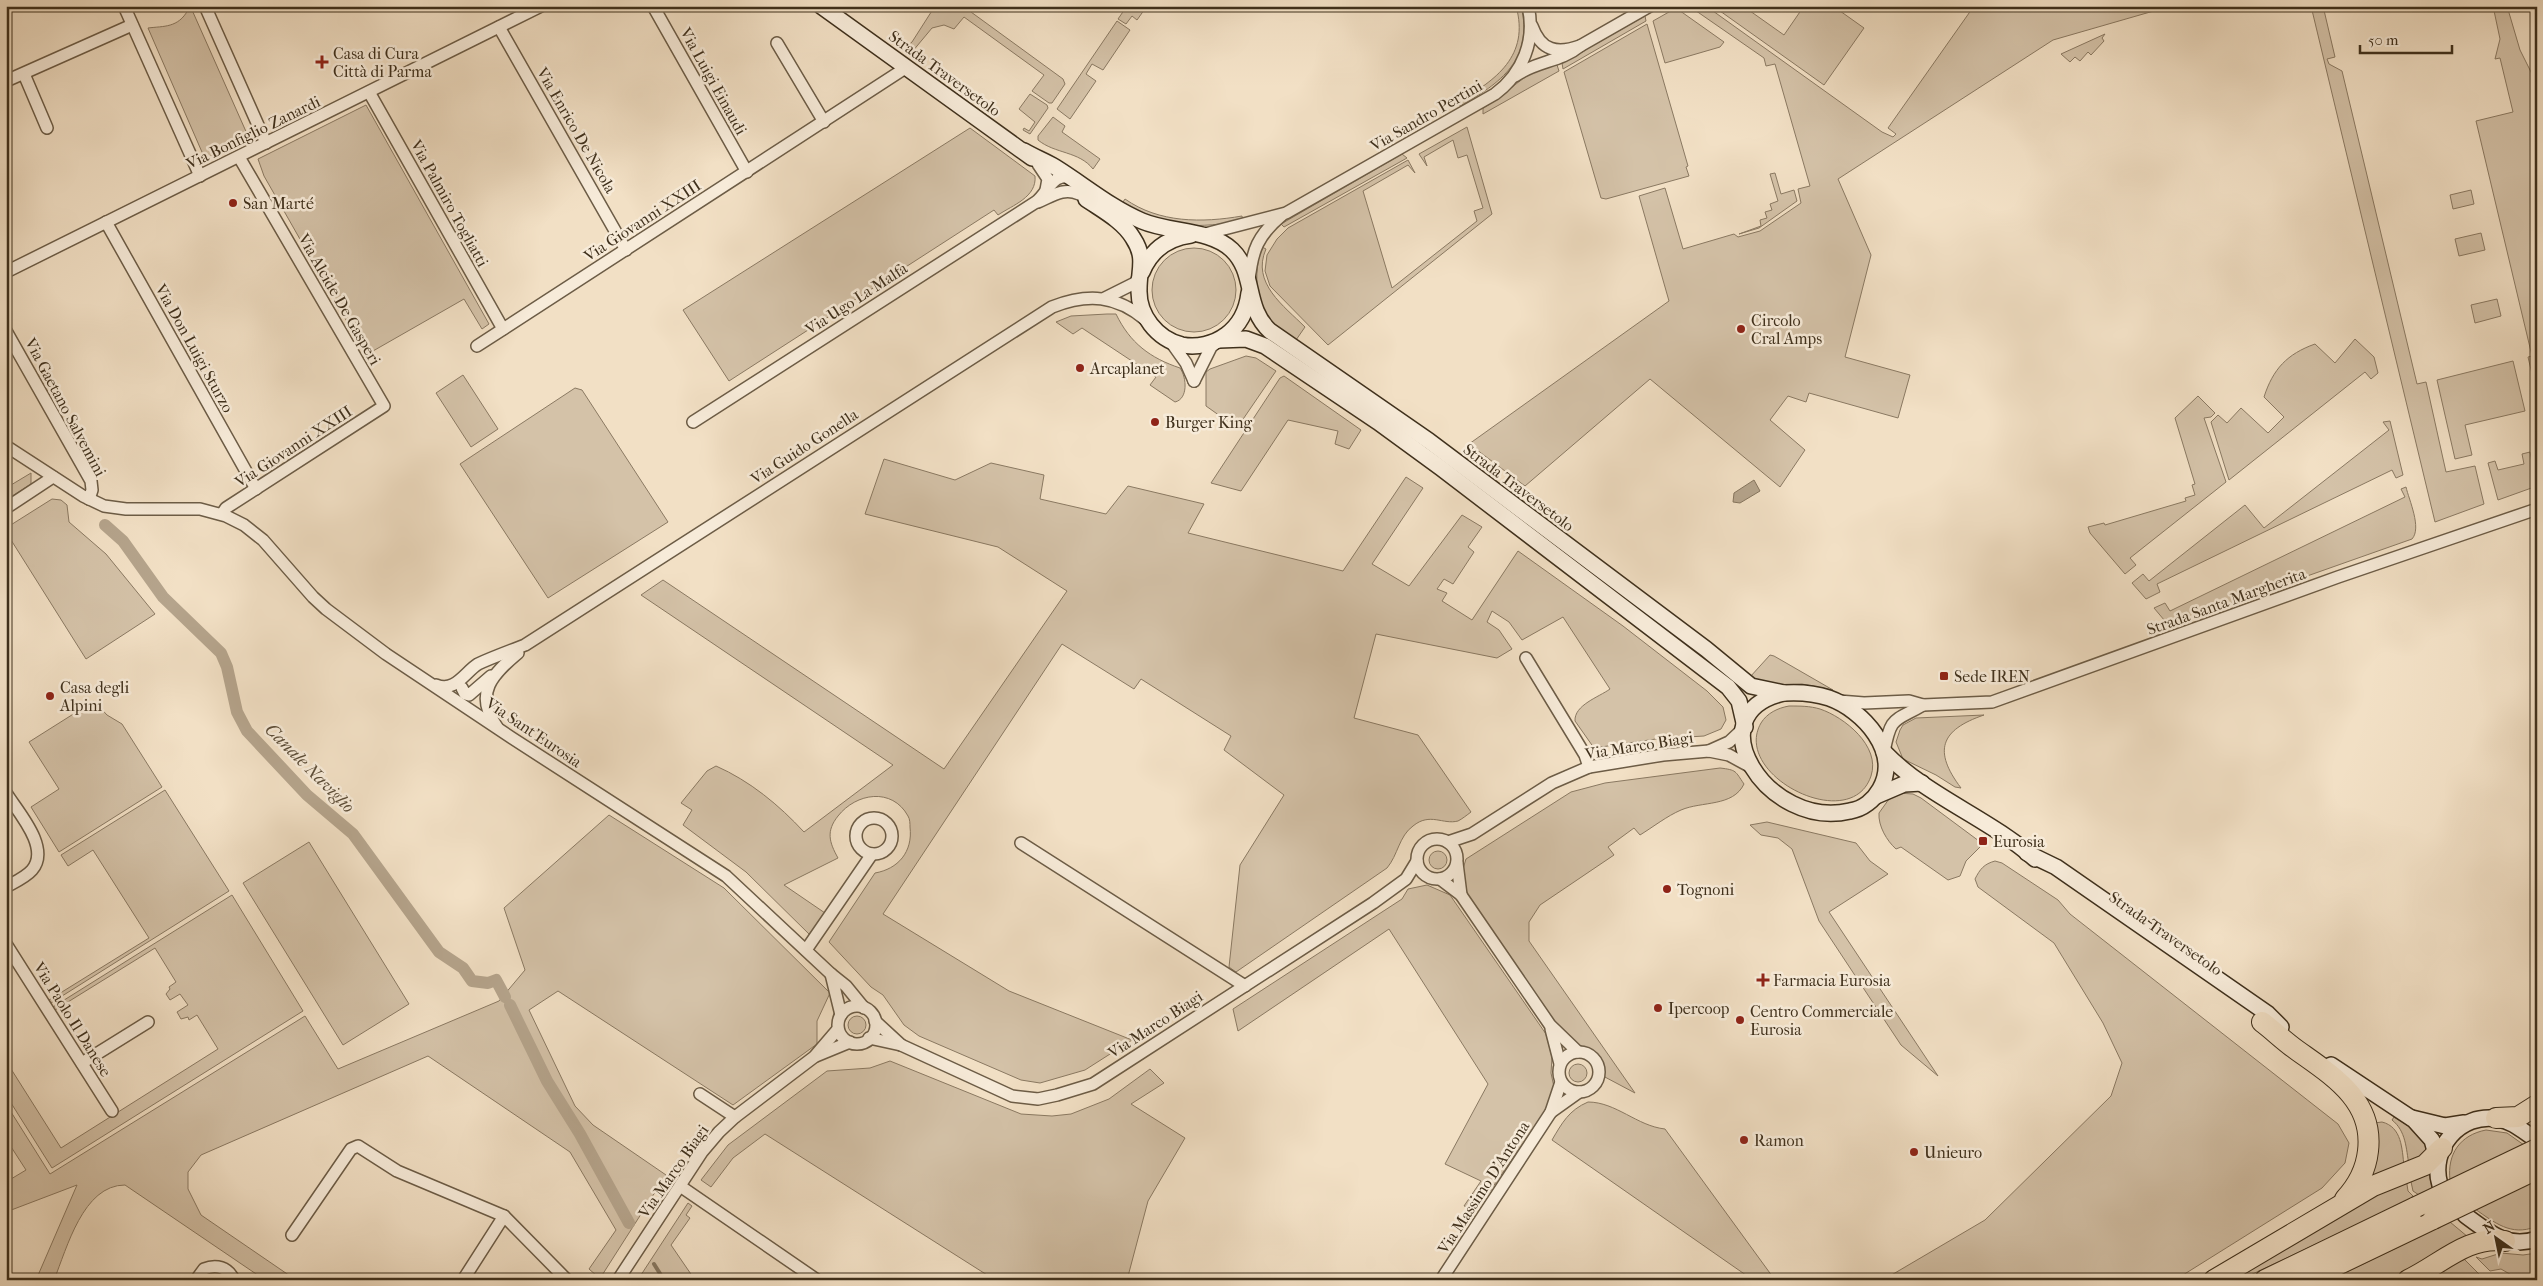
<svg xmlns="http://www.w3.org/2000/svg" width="2543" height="1286" font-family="'IM FELL French Canon',serif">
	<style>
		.green { fill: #d4c2a8; stroke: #8a7962 }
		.water { fill: #b5a48c; stroke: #86765f }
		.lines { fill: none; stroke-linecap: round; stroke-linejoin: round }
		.stream { stroke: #86765f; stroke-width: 4 }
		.canal { stroke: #b5a48c; stroke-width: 12 }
		.street-casing { stroke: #6c5c46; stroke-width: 14 }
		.secondary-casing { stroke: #3f301c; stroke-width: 18 }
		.highway-casing { stroke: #3f301c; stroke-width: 22 }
		.street { stroke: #f7ebd9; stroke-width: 11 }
		.secondary { stroke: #f7ebd9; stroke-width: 15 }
		.highway { stroke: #f2e0c5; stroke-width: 20 }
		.highway-bridge-casing { stroke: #3f301c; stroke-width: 22; stroke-linecap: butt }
		.highway-bridge { stroke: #f2e0c5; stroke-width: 20 }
		.poi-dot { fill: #8f2418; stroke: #f7ebd9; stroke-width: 2 }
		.labels { text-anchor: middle; stroke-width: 5; stroke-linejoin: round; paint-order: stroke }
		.poi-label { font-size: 16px; fill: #3f301c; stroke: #f7ebd9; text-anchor: start }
		.street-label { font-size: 16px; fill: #3f301c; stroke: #f7ebd9 }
		.water-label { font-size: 18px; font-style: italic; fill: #5c4d38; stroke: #f7ebd9 }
	</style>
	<rect width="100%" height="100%" fill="#f2e0c5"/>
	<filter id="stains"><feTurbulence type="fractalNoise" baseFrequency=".004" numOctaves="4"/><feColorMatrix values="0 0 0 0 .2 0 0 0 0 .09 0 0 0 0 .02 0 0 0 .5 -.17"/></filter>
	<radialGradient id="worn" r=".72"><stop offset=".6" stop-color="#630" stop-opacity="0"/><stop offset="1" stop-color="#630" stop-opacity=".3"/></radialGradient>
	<g class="green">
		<path d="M935 6H968L971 12 1063 79 1065 84 1052 103H1049L1032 91 1044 75 964 17 954 29 944 25 932 28 912 52 906 47 912 42Z"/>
		<path d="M1127 6H1147L1137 20 1132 16 1126 24 1118 19Z"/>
		<path d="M1516 6H1521C1534 59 1501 83 1460 106L1458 102C1496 80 1530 56 1516 6Z"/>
		<path d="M1689 6H1706L1882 132 1893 137 1896 134 1888 128 1974 6H2171L2053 40 1838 179 1871 255 1845 357 1910 375 1898 418 1809 393 1806 402 1788 396 1770 420 1805 450 1780 487 1650 379 1525 486 1469 444 1669 301 1639 196 1665 188 1683 249 1734 234 1738 237 1760 231 1801 203 1798 189 1810 186 1775 64 1766 66 1764 58Z"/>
		<path d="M1713 6H1743L1784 35 1804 6H1833L1864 28 1824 85Z"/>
		<path d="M2311 6H2323L2335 57 2327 59 2329 64 2342 71 2417 384 2426 382 2446 472 2475 466 2484 504 2435 522Z"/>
		<path d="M2493 6H2507L2520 50 2534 78 2535 90 2532 107 2537 127V395L2528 357 2532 356 2476 121 2513 112 2500 58 2495 59 2500 39Z"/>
		<path d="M1676 8 1724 42 1720 47 1665 63 1653 21Z"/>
		<path d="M188 10H192L248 136 205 159 148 28C164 26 178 28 188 10Z"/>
		<path d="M1645 16 1646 21 1563 69 1562 63Z"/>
		<path d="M1117 21 1130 30 1103 70 1092 64 1086 74 1096 81 1070 119 1057 109Z"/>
		<path d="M1647 24 1688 166 1686 167 1689 176 1606 199 1601 198 1564 72Z"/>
		<path d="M2105 34 2102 38 2104 41 2091 55 2088 52 2080 61 2075 57 2070 62 2061 54Z"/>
		<path d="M1557 65 1559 71 1483 114V108C1509 94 1526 68 1557 65Z"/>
		<path d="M1030 94 1047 105 1048 108 1030 134 1023 130 1024 128 1029 131 1035 122 1019 109Z"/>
		<path d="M366 105 489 324 482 329 464 299 366 355 264 176 258 159Z"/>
		<path d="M1053 117 1065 126 1062 132 1100 159 1093 169C1079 151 1055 154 1038 140V136Z"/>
		<path d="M1467 127 1492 214 1328 345 1270 286 1265 271 1267 255 1277 239 1288 228 1408 160 1415 173 1408 165 1363 191 1392 288 1477 221 1474 211 1483 208 1467 155 1458 158 1453 140 1424 157 1427 166 1419 154Z"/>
		<path d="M970 128 1035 176C1037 197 1013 205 998 215L994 210 729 381 683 310Z"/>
		<path d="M1402 154 1407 158 1284 227 1281 224Z"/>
		<path d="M1775 173 1781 194 1794 190 1797 201 1759 228 1739 234 1761 226 1760 220 1767 218 1765 212 1772 210 1770 204 1778 201 1770 174Z"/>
		<path d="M2471 190 2474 204 2453 209 2450 195Z"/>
		<path d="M1125 199C1159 223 1202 223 1242 216L1243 221C1205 227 1152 232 1123 202Z"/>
		<path d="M2481 233 2485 250 2459 256 2455 239Z"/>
		<path d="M1262 247 1266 249C1251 283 1284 306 1305 327L1296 340C1287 335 1273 329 1267 320 1255 301 1254 267 1262 247Z"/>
		<circle cx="1194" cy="290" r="42"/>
		<path d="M2497 299 2501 316 2475 323 2471 305Z"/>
		<path d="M1107 314H1116C1130 343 1150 358 1180 368 1187 378 1188 399 1175 402L1150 385 1156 377 1082 328 1073 334 1056 322 1071 316Z"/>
		<path d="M2355 339 2374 357 2378 373 2371 379 2365 372 2229 480 2211 422 2218 415 2227 423 2241 408 2268 433 2284 417 2264 397C2273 369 2287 354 2315 344L2335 363Z"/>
		<path d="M1246 356 1256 358 1276 371 1237 428 1206 406V372L1210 369Z"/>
		<path d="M2513 361 2525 411 2465 425 2472 455 2455 459 2437 380Z"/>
		<path d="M463 375 498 429 471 447 436 393Z"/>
		<path d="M1284 376 1361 430 1349 449 1335 444 1338 431 1288 420 1241 491 1211 483 1280 378Z"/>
		<path d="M575 388 582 390 668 522 548 598 460 464Z"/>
		<path d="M2198 396 2215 413 2211 417 2204 418 2226 482 2130 558 2136 565 2125 574 2090 533 2088 527 2104 523 2105 525 2186 501 2185 498 2195 495 2192 485 2195 484 2175 418Z"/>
		<path d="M2390 421 2403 475 2396 478 2392 470 2157 584 2160 592 2146 599 2132 583 2143 574 2149 581 2245 505 2264 528 2389 430 2383 422Z"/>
		<path d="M2530 452 2537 486 2498 500 2488 463 2495 461 2498 470 2524 464 2522 454Z"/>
		<path d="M884 459 955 480 991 463 1044 475 1040 499 1106 514 1128 486 1204 504 1188 533 1343 571 1406 477 1423 488 1372 564 1409 586 1462 515 1482 527 1468 547 1474 552 1453 584 1444 579 1437 589 1447 593 1442 601 1472 620 1518 551 1623 626 1707 691 1723 707 1726 720 1721 729 1704 736 1656 739 1594 748 1575 721C1574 705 1599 697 1610 689L1563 617 1522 640 1509 622 1492 611 1487 622 1499 630 1512 649 1497 658 1376 634 1354 718 1418 735 1471 812C1467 815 1462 819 1458 821 1443 825 1430 812 1413 826 1399 836 1398 855 1387 868L1236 972 1229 967 1240 865 1284 795 1224 750 1231 736 1141 679 1134 689 1062 644 883 914 1009 991 1132 1040 1085 1070 1040 1083 1021 1080 919 1036 904 1025 883 995 871 987 829 942 875 873C898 869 913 852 910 827 910 824 910 819 908 816 892 787 856 793 838 816 826 831 829 842 838 858L784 885 825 913 810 935 746 872 683 825 692 810 681 803 707 771 716 766C750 781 779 805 804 832L893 765 641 595 663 580 944 769 1067 591 998 547 865 514Z"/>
		<path d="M31 473V484L6 500V488Z"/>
		<path d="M2406 487C2409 500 2422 528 2412 539L2242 599 2170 627 2154 608 2165 603 2170 611 2405 497 2401 489Z"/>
		<path d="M52 499 61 500 67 505 69 522 106 554 155 614 86 659 6 532V528Z"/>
		<path d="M1770 655 1774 656 1833 690 1802 684 1772 686 1750 677Z"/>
		<path d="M94 701 107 715 122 724 162 787 59 852 31 807 59 789 29 742Z"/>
		<path d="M1789 706C1800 706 1810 706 1820 709 1844 717 1881 746 1871 776 1851 836 1731 775 1761 723 1767 713 1778 708 1789 706Z"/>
		<path d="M1984 715C1940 730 1933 751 1961 788L1955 787 1936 775 1903 759 1896 742 1900 730 1903 725 1916 718Z"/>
		<path d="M1720 768C1737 770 1735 771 1744 784 1733 807 1702 801 1681 810 1667 816 1653 827 1640 835L1634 828 1608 847 1614 855 1540 905 1529 922V941L1635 1093 1603 1076 1600 1061 1587 1048 1575 1044 1555 1025 1465 893 1462 872 1466 859 1571 792 1605 783Z"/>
		<path d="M165 790 229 891 51 1003 49 1000 149 938 93 850 68 866 61 855Z"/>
		<path d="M1898 793 1913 794 1921 798 1983 844 1966 861 1960 876 1948 880 1901 847 1896 849C1887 841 1878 826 1879 813L1889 799Z"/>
		<path d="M609 815 724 888 830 993 817 1021V1044L733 1105 558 991 529 1010 575 1106 593 1125 666 1175 599 1280H595L597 1276 589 1269 616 1230 570 1152 428 1056 201 1155 188 1172V1189L201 1215 296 1280H265L125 1185C83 1185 67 1248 54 1280H36L77 1185 6 1212V1182L26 1170 6 1139V1104L50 1174 305 1016 338 1069 499 1001 525 970 504 908Z"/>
		<path d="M1767 822 1856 843 1870 861 1888 874 1829 912 1938 1076 1901 1045 1819 921 1792 849 1778 838 1761 835 1750 825Z"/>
		<path d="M309 842 409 1004 343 1045 243 883Z"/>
		<circle cx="1438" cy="860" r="9"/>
		<path d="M1995 861 2002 863 2058 900 2070 914 2338 1124 2349 1143 2345 1163 2322 1188 2175 1280H1883L1985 1220 2111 1096 2122 1063 2103 1023 2054 943 1978 887 1975 879C1980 869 1984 864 1995 861Z"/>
		<path d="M1427 885 1450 895 1546 1034 1552 1057 1551 1073 1554 1087 1546 1110 1479 1207 1473 1208 1464 1206 1481 1181 1445 1164 1488 1084 1389 929 1238 1031 1233 1009 1402 899 1408 889Z"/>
		<path d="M232 895 303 1011 52 1168 6 1095V1061L61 1148 218 1049 197 1015 189 1020 188 1017 181 1019 177 1012 188 1005 180 994 170 1000 166 994 170 989 169 987 176 982 155 948 55 1010 53 1007Z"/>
		<circle cx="857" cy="1025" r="9"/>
		<path d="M890 1061 1021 1114 1052 1116 1071 1114 1109 1099 1150 1069 1164 1083 1131 1104 1185 1138 1148 1201 1127 1280H995L765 1134 733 1158 711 1187 701 1180 728 1145 827 1071 870 1068Z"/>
		<circle cx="1578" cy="1073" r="9"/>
		<path d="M1588 1102C1616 1102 1637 1126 1665 1129L1775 1280H1753L1552 1140C1562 1123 1569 1110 1588 1102Z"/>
		<path d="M2394 1117 2420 1133 2429 1151 2409 1165C2406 1148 2406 1131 2392 1120Z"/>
		<path d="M2382 1122C2402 1127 2402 1149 2404 1166L2367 1181 2374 1123Z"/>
		<path d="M2486 1130 2507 1133 2524 1145 2450 1180C2447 1154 2460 1135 2486 1130Z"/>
		<path d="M2429 1170 2432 1189 2419 1195 2413 1191 2410 1177Z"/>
		<path d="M2406 1178 2408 1191 2414 1197 2407 1201 2240 1280H2225Z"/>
		<path d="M2537 1180 2535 1227C2511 1236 2495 1223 2475 1209Z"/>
		<path d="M688 1203 692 1206 686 1215 690 1218 671 1245 695 1280H642L639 1278Z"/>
		<path d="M2450 1222 2468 1237 2418 1268 2394 1280H2330Z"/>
		<path d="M2501 1253 2523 1255 2537 1253V1280H2520L2501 1269 2490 1271 2476 1257 2482 1259Z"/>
		<path d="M2462 1257 2480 1275 2475 1280H2423Z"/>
	</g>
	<path class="water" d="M1754 480 1760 491 1740 503 1733 502 1734 493Z"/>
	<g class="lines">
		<path class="stream" d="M654 1264 664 1280"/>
		<g class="canal">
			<path d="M105 525 123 541 163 597 221 653 227 667 237 712 247 731 307 795 353 834 439 952 463 968 472 981 488 983 496 980 505 997"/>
			<path d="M510 1005 547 1081 580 1134 629 1223"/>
		</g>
		<g class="street-casing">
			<g id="street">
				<path d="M124 6 200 176"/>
				<path d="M205 6 266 143"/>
				<path d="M653 6 747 172"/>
				<path d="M499 27 626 250"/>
				<path d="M777 43 824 122"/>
				<path d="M1580 46 1650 6"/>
				<path d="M24 74 47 128"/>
				<path d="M1515 76C1536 61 1561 62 1580 46 1557 54 1541 51 1532 26"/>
				<path d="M6 81 132 25"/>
				<path d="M369 92 503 329"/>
				<path d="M1038 164 1048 179 1046 190"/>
				<path d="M1038 202C1052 196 1064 187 1079 194"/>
				<path d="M106 222 256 489"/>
				<path d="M1201 235 1286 213 1495 94C1523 73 1536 40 1528 6"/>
				<path d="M6 272 541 6"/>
				<path d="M1249 281C1252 250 1258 235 1282 215"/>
				<path d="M1105 298 1135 283 1141 273"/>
				<path d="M6 331 91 481 92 490 89 499"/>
				<path d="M1171 342 1186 363 1194 381"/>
				<path d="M477 346 907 67"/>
				<path d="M1194 381 1211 347 1219 340"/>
				<path d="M693 422 1036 202C1048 193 1053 171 1072 178"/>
				<path d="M6 446 83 496 104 506 126 509H200L226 516 244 525 263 540 313 597 326 609 386 654 512 738 726 876 831 974 846 986 864 1008"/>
				<path d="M6 508 53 477"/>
				<path d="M222 514 226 508 384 406 239 157"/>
				<path d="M1526 658 1585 755 1589 767"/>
				<path d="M436 685C455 693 465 672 478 664 493 657 510 651 525 645L1052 307C1088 293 1116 295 1146 320"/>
				<path d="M462 688 465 694 469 695 491 676"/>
				<path d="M1839 701 1864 703 1909 701 1923 705 1992 702 2338 577 2537 509"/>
				<path d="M497 727C473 693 493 674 518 653"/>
				<path d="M1709 751 1729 742 1745 727"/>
				<path d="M1884 752C1891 715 1894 722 1923 705"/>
				<path d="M6 793C18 812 51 848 32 870 26 877 15 882 6 887"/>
				<circle cx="874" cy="836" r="18"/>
				<circle cx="1437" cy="859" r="20"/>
				<path d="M1448 842 1472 834 1552 783 1589 767 1663 755 1709 751 1729 755 1751 767"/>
				<path d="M1021 843 1245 986"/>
				<path d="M1457 863 1461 895"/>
				<path d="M1440 879 1461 895 1550 1025 1578 1052"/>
				<path d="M6 944 112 1111"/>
				<path d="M806 950 872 854"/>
				<path d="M831 974 841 1015"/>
				<circle cx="857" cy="1025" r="19"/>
				<path d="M875 1021 901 1045"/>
				<path d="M1551 1029 1560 1064"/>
				<path d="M869 1038 901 1045 1012 1096 1038 1099 1057 1095 1093 1084 1373 903 1406 879 1417 861"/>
				<circle cx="1579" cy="1072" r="20"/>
				<path d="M816 1056 850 1042"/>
				<path d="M82 1063 148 1022"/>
				<path d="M700 1094 735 1117"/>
				<path d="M1551 1112 1579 1092"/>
				<path d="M680 1186 817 1280"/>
				<path d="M292 1235 351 1149 358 1146 397 1171 504 1216 567 1280"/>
				<path d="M196 1280 204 1269C216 1264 228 1267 234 1280"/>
				<path d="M463 1280 504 1216"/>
				<path d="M618 1280 702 1152 719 1132 735 1117 814 1057 838 1029"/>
				<path d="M1441 1280 1551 1112 1561 1082"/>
			</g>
		</g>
		<g class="secondary-casing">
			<g id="secondary">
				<path d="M821 6 1032 158"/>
				<path d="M1024 151C1034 157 1045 161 1055 167 1084 185 1111 208 1142 221 1170 233 1210 229 1232 250 1256 273 1244 307 1270 331L1429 441 1706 649 1751 686 1784 693"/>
				<path d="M1086 199C1102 210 1123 221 1133 238 1146 258 1139 268 1139 289 1138 315 1157 339 1182 345 1197 348 1214 344 1226 335 1240 325 1247 310 1249 293"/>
				<path d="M1142 272C1151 250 1168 238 1191 235"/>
				<path d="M1219 340 1246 339 1265 346 1378 422 1441 468 1728 687 1739 701 1745 727"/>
				<path d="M1784 693C1799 692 1814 693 1829 698 1863 710 1901 752 1880 789 1874 800 1863 809 1850 811 1768 831 1693 713 1784 693Z"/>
				<path d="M1884 752C1926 796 1989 818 2035 859"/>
				<path d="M1876 796 1904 784 1922 783"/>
				<path d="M2027 853 2056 867 2268 1014 2281 1027"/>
				<path d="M2331 1065 2414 1120 2432 1140 2438 1162"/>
				<path d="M2412 1118 2445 1126 2464 1123"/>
				<path d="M2440 1185C2429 1149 2460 1112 2498 1119 2512 1121 2523 1131 2535 1139"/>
				<path d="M2465 1215C2488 1232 2507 1249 2537 1239"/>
			</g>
		</g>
		<g class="highway-casing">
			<g id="highway">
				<path d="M2262 1022C2274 1031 2285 1042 2298 1051 2333 1076 2374 1101 2368 1151 2366 1169 2358 1185 2345 1199"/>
				<path d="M2496 1118 2518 1117 2537 1105"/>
				<path d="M2214 1280 2373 1186 2425 1165 2442 1148"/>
				<path d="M2265 1280 2416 1207"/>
				<path d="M2306 1280 2433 1219"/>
				<path d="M2408 1280C2440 1265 2468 1235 2505 1241"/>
			</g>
		</g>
		<use href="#street" class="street"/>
		<use href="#secondary" class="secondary"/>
		<use href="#highway" class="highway"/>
		<g class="highway-bridge-casing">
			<g id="highway-bridge">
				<path d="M2416 1207 2537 1149"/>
				<path d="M2433 1219 2537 1169"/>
			</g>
		</g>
		<use href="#highway-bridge" class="highway-bridge"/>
	</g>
	<g class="poi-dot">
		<path d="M319.5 54.5h5v5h5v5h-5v5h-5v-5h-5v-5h5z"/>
		<circle cx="233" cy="203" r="5"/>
		<circle cx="1741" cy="329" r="5"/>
		<circle cx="1080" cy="368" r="5"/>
		<circle cx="1155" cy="422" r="5"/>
		<rect x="1939" y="671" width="10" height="10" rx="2.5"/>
		<circle cx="50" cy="696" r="5"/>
		<rect x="1978" y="836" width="10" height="10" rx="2.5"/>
		<circle cx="1667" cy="889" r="5"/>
		<path d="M1760.5 972.5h5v5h5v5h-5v5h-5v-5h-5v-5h5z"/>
		<circle cx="1658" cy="1008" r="5"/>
		<circle cx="1740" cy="1020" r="5"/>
		<circle cx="1744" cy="1140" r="5"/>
		<circle cx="1914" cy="1152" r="5"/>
	</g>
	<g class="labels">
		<g class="poi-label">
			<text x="333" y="59">Casa di Cura<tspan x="333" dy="18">Città di Parma</tspan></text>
			<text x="243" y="209">San Marté</text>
			<text x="1751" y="326">Circolo<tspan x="1751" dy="18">Cral Amps</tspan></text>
			<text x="1090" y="374">Arcaplanet</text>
			<text x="1165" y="428">Burger King</text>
			<text x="1954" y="682">Sede IREN</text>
			<text x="60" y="693">Casa degli<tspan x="60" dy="18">Alpini</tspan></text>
			<text x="1993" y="847">Eurosia</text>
			<text x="1677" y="895">Tognoni</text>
			<text x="1773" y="986">Farmacia Eurosia</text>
			<text x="1668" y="1014">Ipercoop</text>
			<text x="1750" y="1017">Centro Commerciale<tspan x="1750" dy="18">Eurosia</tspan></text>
			<text x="1754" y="1146">Ramon</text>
			<text x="1924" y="1158">Unieuro</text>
		</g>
		<g class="street-label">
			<text transform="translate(945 73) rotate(36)" y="6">Strada Traversetolo</text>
			<text transform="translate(714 81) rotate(61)" y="6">Via Luigi Einaudi</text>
			<text transform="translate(1426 115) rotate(-30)" y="6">Via Sandro Pertini</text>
			<text transform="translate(577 130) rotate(60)" y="6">Via Enrico De Nicola</text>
			<text transform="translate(253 132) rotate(-26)" y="6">Via Bonfiglio Zanardi</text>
			<text transform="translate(450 203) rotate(61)" y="6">Via Palmiro Togliatti</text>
			<text transform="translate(642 220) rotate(-33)" y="6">Via Giovanni XXIII</text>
			<text transform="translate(856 298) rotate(-33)" y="6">Via Ugo La Malfa</text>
			<text transform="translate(340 299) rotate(60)" y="6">Via Alcide De Gasperi</text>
			<text transform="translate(195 348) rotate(61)" y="6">Via Don Luigi Sturzo</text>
			<text transform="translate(66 407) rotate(62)" y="6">Via Gaetano Salvemini</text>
			<text transform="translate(293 446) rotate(-33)" y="6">Via Giovanni XXIII</text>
			<text transform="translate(804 446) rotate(-33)" y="6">Via Guido Gonella</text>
			<text transform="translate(1519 487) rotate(37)" y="6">Strada Traversetolo</text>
			<text transform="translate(2226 601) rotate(-20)" y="6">Strada Santa Margherita</text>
			<text transform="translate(534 732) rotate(34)" y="6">Via Sant'Eurosia</text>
			<text transform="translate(1639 745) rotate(-9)" y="6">Via Marco Biagi</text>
			<text transform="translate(2166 933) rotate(35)" y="6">Strada Traversetolo</text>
			<text transform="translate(73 1019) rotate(58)" y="6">Via Paolo Il Danese</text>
			<text transform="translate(1155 1024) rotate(-33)" y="6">Via Marco Biagi</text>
			<text transform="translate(673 1171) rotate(-55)" y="6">Via Marco Biagi</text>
			<text transform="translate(1483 1187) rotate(-57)" y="6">Via Massimo D'Antona</text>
		</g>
		<g class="water-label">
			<text transform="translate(310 768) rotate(45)" y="6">Canale Naviglio</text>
		</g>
	</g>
	<rect width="2543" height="1286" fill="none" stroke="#f2e0c5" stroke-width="25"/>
	<rect x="8" y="8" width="2528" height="1271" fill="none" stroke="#3f301c" stroke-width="2.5"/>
	<rect x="12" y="12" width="2518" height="1261" fill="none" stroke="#3f301c"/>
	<g transform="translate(2496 1238) rotate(327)" stroke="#f7ebd9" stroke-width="4" paint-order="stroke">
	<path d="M0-4L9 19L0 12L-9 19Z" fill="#3f301c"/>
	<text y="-8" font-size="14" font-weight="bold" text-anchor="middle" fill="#3f301c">N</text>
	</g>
	<path d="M2360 45v8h92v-8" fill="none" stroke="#3f301c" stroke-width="2.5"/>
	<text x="2368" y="45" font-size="15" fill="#3f301c" stroke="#f7ebd9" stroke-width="4" paint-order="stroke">50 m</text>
	<rect width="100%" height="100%" filter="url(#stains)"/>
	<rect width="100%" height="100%" fill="url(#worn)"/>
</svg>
